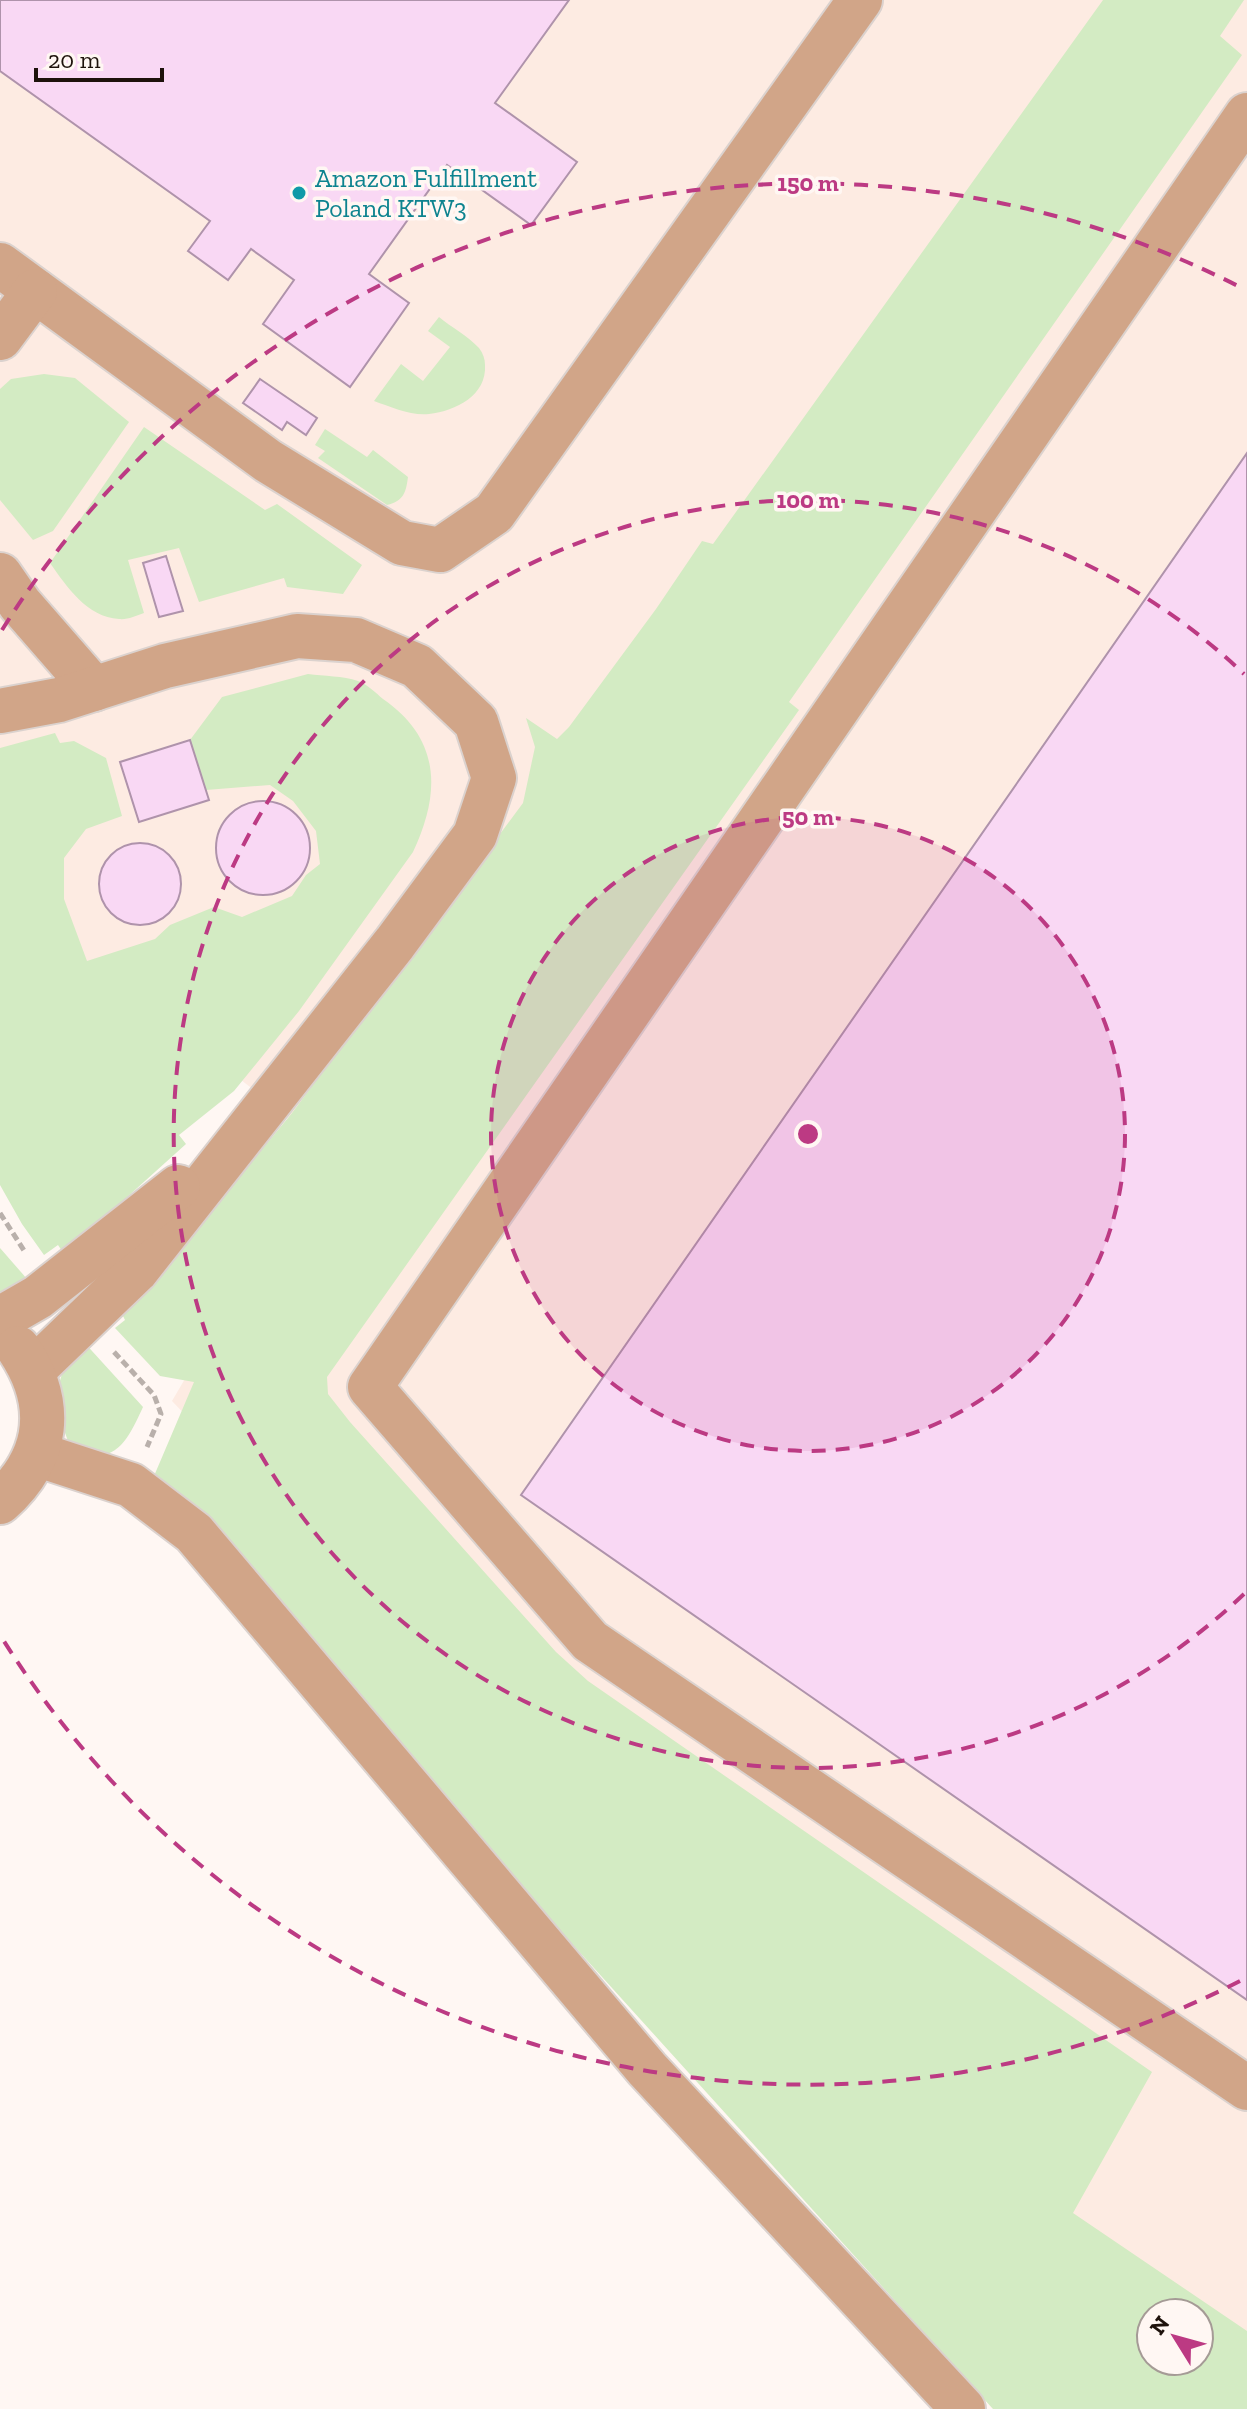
<svg xmlns="http://www.w3.org/2000/svg" width="1247" height="2409" font-family="'Zilla Slab',serif">
	<style>
		.built { fill: #fdebe2; fill-rule: evenodd }
		.green { fill: #d3ebc3; fill-rule: evenodd }
		.building { fill: #f9d8f4; stroke: #af93ab; stroke-width: 2 }
		.lines { fill: none; stroke-linecap: round; stroke-linejoin: round }
		.minor-casing { stroke: #dbd2ce; stroke-width: 48 }
		.path { stroke: #b9b0ab; stroke-width: 5; stroke-dasharray: 8 4; stroke-linecap: butt }
		.minor { stroke: #d1a588; stroke-width: 44 }
		.ring { fill: none; stroke: #bc3a83; stroke-width: 4; stroke-dasharray: 14 10 }
		.culture-dot { fill: #0f9aa8; stroke: #fff7f3; stroke-width: 3 }
		.labels { text-anchor: middle; stroke-width: 7; stroke-linejoin: round; paint-order: stroke }
		.culture-label { font-size: 26px; fill: #0d838f; stroke: #fff7f3; text-anchor: start }
		.centre { fill: #bc3a83; stroke: #fff7f3; stroke-width: 4 }
		.ring-label { font-size: 24px; text-anchor: middle; font-weight: bold; fill: #bc3a83; stroke: #fff7f3; stroke-width: 7; stroke-linejoin: round; paint-order: stroke }
	</style>
	<rect width="100%" height="100%" fill="#fff7f3"/>
	<path class="built" d="M0 0H1247V2409H1151L530 1775 172 1401 323 1143 189 1040 0 983ZM1151 2313H1199V2361H1151Z"/>
	<g class="green">
		<path d="M1103 0H1244L1220 36 1242 55 789 702 799 710 327 1377 328 1394 350 1422 556 1652 588 1681 1152 2072 1073 2213 1247 2331V2409H993L221 1556 154 1476 194 1382 160 1376 115 1328 125 1320 119 1308 198 1227 292 1113 523 803 535 747 526 718 557 739 569 727 656 609 702 541 713 544ZM1151 2313H1199V2361H1151Z"/>
		<path d="M439 317C451 327 468 336 479 348 483 353 485 359 485 365 487 395 456 411 429 414 411 416 391 407 374 401L401 364 423 381 450 347 428 331Z"/>
		<path d="M44 374 75 378 129 422 53 531 33 540 0 500V389L11 379Z"/>
		<path d="M144 427 265 510 277 504 362 565 343 594 287 587 284 578 199 602 179 548 128 560 144 613C136 616 127 620 119 619 87 617 67 587 50 563Z"/>
		<path d="M325 429 367 457 373 450 408 477C406 492 404 501 387 505L318 458 325 451 315 445Z"/>
		<path d="M308 674C324 676 343 676 358 681 367 684 376 693 383 699 441 739 441 793 413 852L299 1011 234 1091 179 1135 186 1144 64 1254 58 1245 44 1255 22 1224 0 1185V748L55 733 60 743 74 741 106 758 122 816 86 829 64 858V899L87 961 155 939 170 925 214 907 242 917 292 896 306 875 320 864 316 831 293 801 270 785 206 790 190 740 222 697Z"/>
		<path d="M0 1248 34 1287 0 1302Z"/>
		<path d="M82 1340 143 1407C133 1428 120 1462 91 1454 83 1452 75 1445 68 1441 52 1397 54 1378 82 1340Z"/>
	</g>
	<g class="building">
		<path d="M0 0H569L495 103 577 162 531 225 447 165 369 274 409 303 350 387 263 324 294 280 251 249 228 280 188 251 210 221 0 71Z"/>
		<path d="M260 379 317 418 306 435 287 422 282 430 243 403Z"/>
		<path d="M1247 453V2000L521 1495Z"/>
		<path d="M166 556 183 611 159 617 143 563Z"/>
		<path d="M190 740 209 800 139 822 120 762Z"/>
		<circle cx="263" cy="848" r="47"/>
		<circle cx="140" cy="884" r="41"/>
	</g>
	<g class="lines">
		<g class="minor-casing">
			<g id="minor">
				<path d="M1247 115 370 1387 590 1641 1247 2088"/>
				<path d="M0 265 268 461 402 543 440 550 494 513 860 0"/>
				<path d="M0 338 35 291"/>
				<path d="M0 575 20 604 94 689"/>
				<path d="M0 711 59 700 165 666 297 636 356 640 417 666 476 722 494 778 475 835 395 943 136 1271 33 1370"/>
				<path d="M0 1319 38 1297 178 1187"/>
				<path d="M36 1454 131 1485 194 1533 647 2069 963 2409"/>
				<path d="M0 1502C50 1457 55 1403 18 1348"/>
			</g>
		</g>
		<g class="path">
			<path d="M0 1213 25 1252"/>
			<path d="M114 1352 154 1395 161 1414 147 1447"/>
		</g>
		<use href="#minor" class="minor"/>
	</g>
	<circle cx="808" cy="1134" r="317" fill="#bc3a83" fill-opacity=".12"/>
	<g class="ring">
		<circle cx="808" cy="1134" r="317"/>
		<path d="M1244 1594A634 634 0 1 1 1244 674"/>
		<path d="M1240 1981A951 951 0 0 1 2 1638M2 630A951 951 0 0 1 1240 287"/>
	</g>
	<circle class="culture-dot" cx="299" cy="193" r="8"/>
	<g class="labels">
		<g class="culture-label">
			<text x="315" y="187">Amazon Fulfillment<tspan x="315" dy="30">Poland KTW3</tspan></text>
		</g>
	</g>
	<circle cx="808" cy="1134" r="12" class="centre"/>
	<g class="ring-label">
		<text x="808" y="191">150 m</text>
		<text x="808" y="508">100 m</text>
		<text x="808" y="825">50 m</text>
	</g>
	<g transform="translate(1175 2337) rotate(307)"><circle r="38" fill="#fff7f3" stroke="#a59b96" stroke-width="2"/>
	<path d="M0-6L14 30L0 20L-14 30Z" fill="#bc3a83"/>
	<text y="-12" font-size="22" font-weight="bold" text-anchor="middle" fill="#1e120b">N</text>
	</g>
	<path d="M36 68v12h126v-12" fill="none" stroke="#1e120b" stroke-width="4"/>
	<text x="48" y="68" font-size="24" fill="#1e120b" stroke="#fff7f3" stroke-width="6" paint-order="stroke">20 m</text>
</svg>
